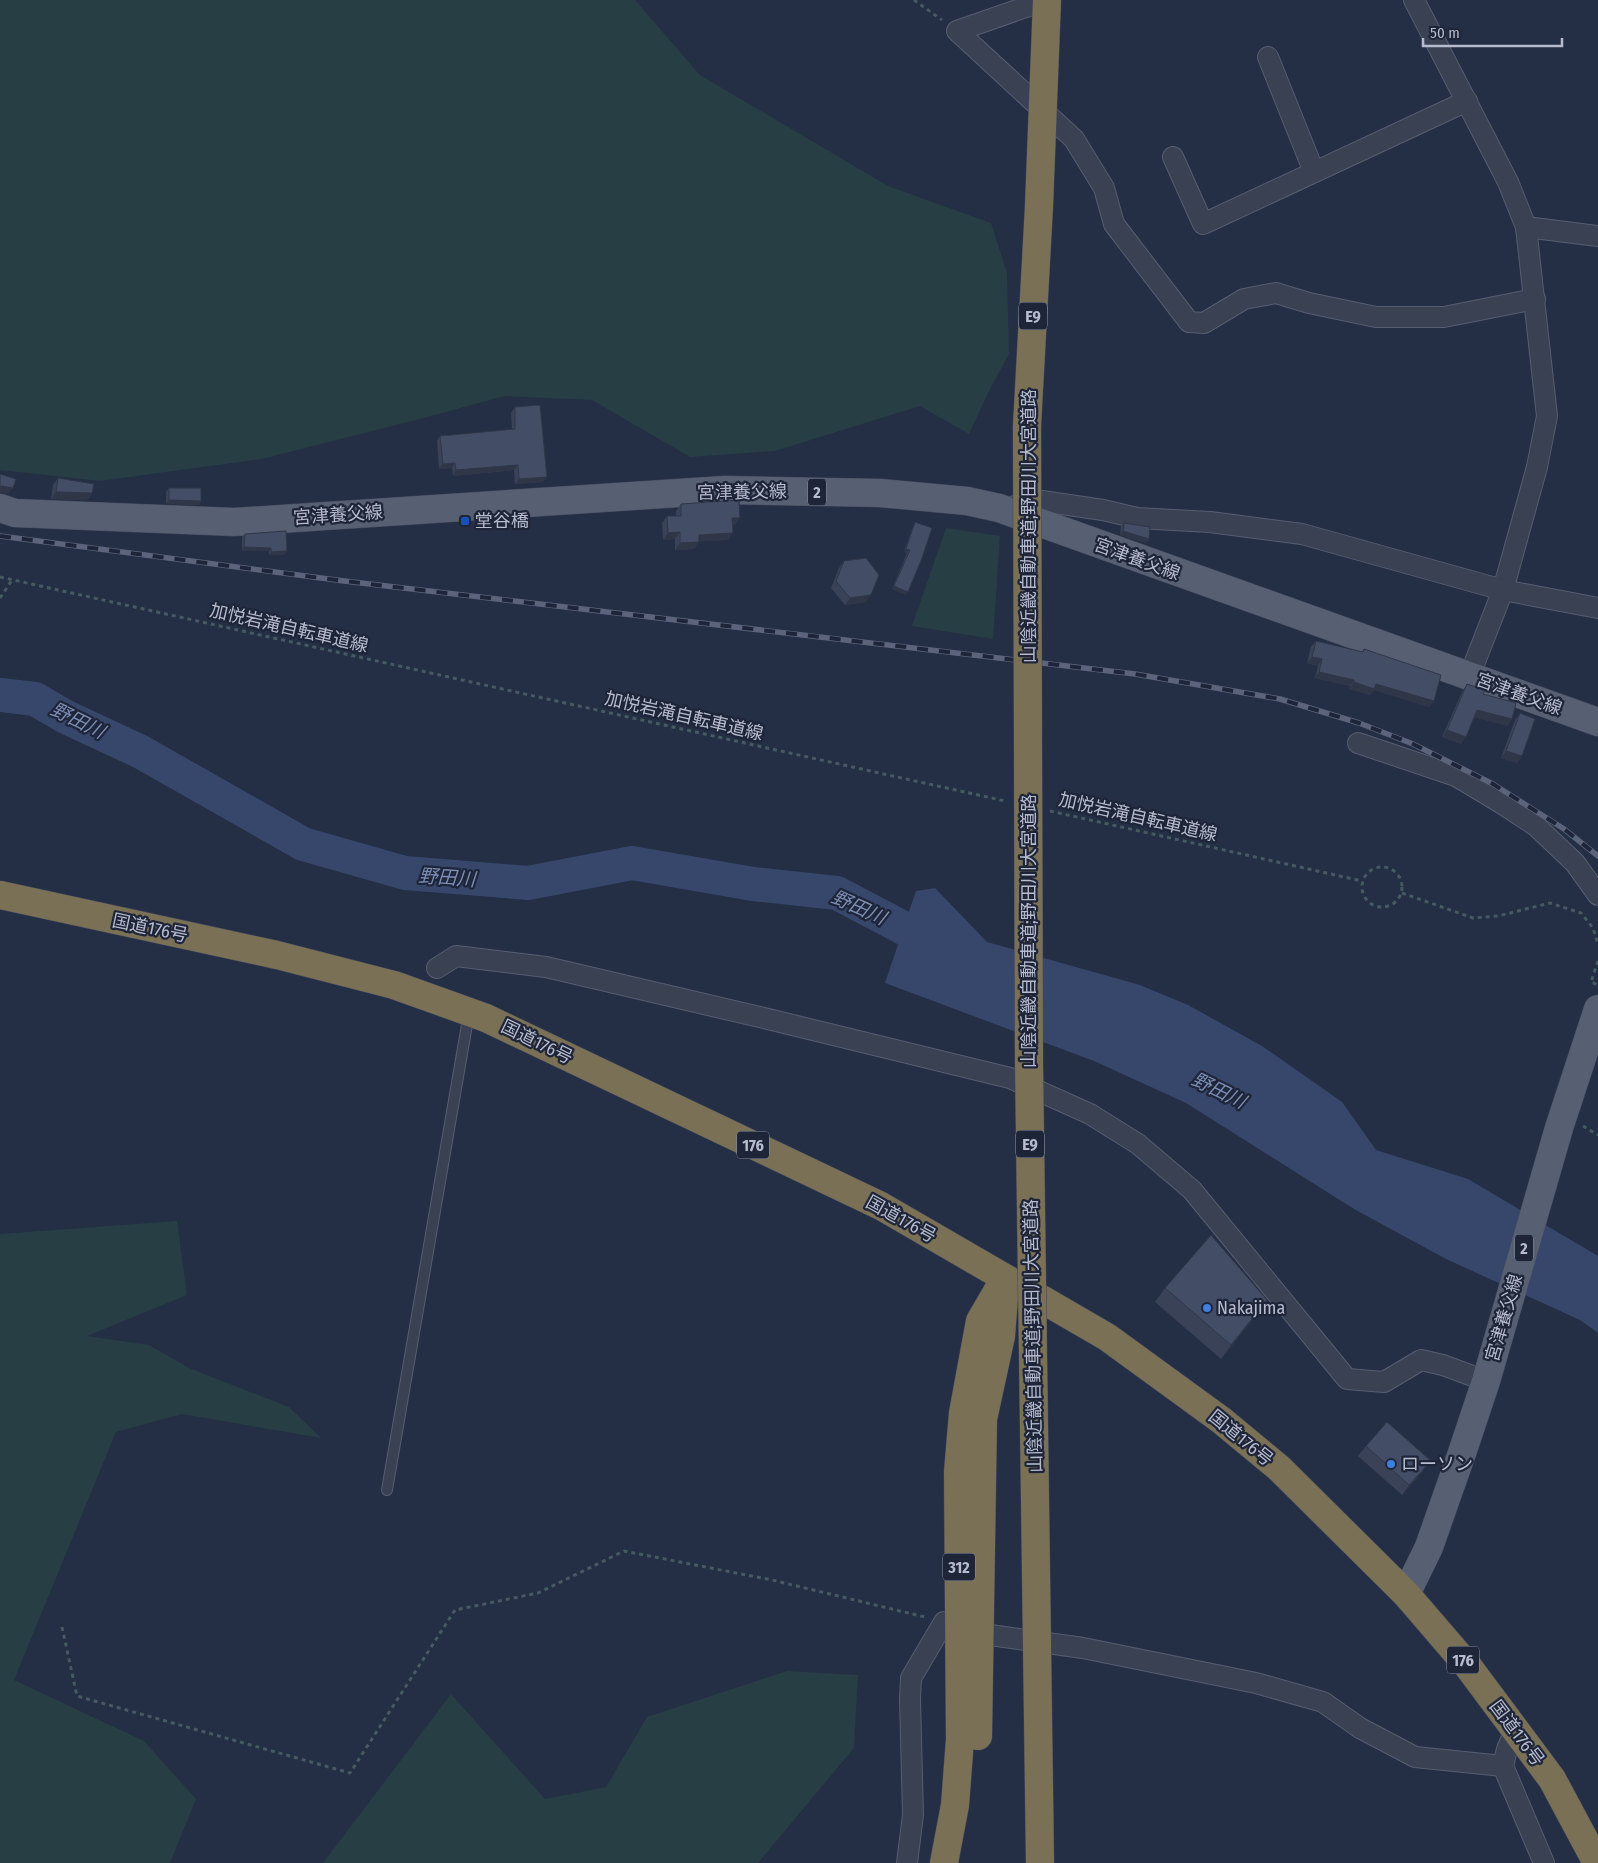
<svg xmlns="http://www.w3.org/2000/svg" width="1598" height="1863" font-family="'Fira Sans Condensed','Noto Sans JP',sans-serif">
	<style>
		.green { fill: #273e45 }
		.water { fill: #37476c }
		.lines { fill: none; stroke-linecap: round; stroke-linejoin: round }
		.river { stroke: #37476c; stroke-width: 34 }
		.lane-casing { stroke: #575e71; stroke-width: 12 }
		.street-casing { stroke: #575e71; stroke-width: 22 }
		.primary-casing { stroke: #43495d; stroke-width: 29 }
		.highway-casing { stroke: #41485b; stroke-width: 29 }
		.path { stroke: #455b61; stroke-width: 3; stroke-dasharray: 4 4; stroke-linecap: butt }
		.lane { stroke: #394153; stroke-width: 10 }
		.street { stroke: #394153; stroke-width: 20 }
		.primary { stroke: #575f73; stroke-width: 28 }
		.highway { stroke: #7a7056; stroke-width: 28 }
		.rail-casing { stroke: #5b647b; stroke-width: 5.5 }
		.rail { stroke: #1e2539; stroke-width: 4; stroke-dasharray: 11; stroke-linecap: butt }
		.highway-bridge-casing { stroke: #41485b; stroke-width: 29; stroke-linecap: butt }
		.highway-bridge { stroke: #7a7056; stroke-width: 28 }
		.wall { fill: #3a4258 }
		.shaded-wall { fill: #2f3647 }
		.building { fill: #434d66; stroke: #2f3647 }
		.transit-dot { fill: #1a4fb4; stroke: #1e2539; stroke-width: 2 }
		.shop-dot { fill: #3f7fe0; stroke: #1e2539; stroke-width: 2 }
		.labels { text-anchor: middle; stroke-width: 4.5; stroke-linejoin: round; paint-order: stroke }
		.shield { fill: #1e2539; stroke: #888fa1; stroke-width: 1 }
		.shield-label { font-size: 16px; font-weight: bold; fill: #b6bccd }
		.street-label { font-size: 18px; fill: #b6bccd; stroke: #1e2539 }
		.poi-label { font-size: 18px; fill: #b6bccd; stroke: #1e2539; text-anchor: start }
		.water-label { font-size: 19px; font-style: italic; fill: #7c8eb6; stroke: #1e2539 }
	</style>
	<rect width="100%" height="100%" fill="#242e44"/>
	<g class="green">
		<path d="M0 0H635L700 75 888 186 991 223 1007 273 1009 354 990 389 969 434 920 406 775 451 690 457 592 400 505 396 416 420 262 459 100 481 0 470Z"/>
		<path d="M946 528 1000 536 993 639 912 626Z"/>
		<path d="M177 1221 187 1295 87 1336 149 1345 189 1368 289 1407 321 1438 182 1414 116 1432 14 1680 144 1741 196 1799 170 1863H0V1234Z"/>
		<path d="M787 1671 858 1675 854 1748 758 1863H323L451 1694 545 1799 606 1787 647 1717Z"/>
	</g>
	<path class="water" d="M935 888 987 942 1140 985 1188 1005 1262 1046 1342 1102 1376 1150 1468 1179 1598 1256V1333L1580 1320 1446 1259 1354 1209 1186 1103 1094 1061 885 983 916 891Z"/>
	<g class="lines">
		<path class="river" d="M0 695 35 699 66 717 141 752 303 844 405 873 528 883 632 863 753 884 837 893 945 950"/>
		<g class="lane-casing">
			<path id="lane" d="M387 1490 469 1013"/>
		</g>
		<g class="street-casing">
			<g id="street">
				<path d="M1046 0 957 31 1074 139 1104 188 1114 224 1189 322 1204 323 1244 299 1276 293 1309 303 1376 317H1444L1535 299"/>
				<path d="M1414 0 1508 182 1526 227 1547 416 1537 467 1503 590 1469 677"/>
				<path d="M1268 57 1314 172"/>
				<path d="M1173 157 1203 224 1467 101"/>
				<path d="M1526 227 1598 236"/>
				<path d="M1015 506 1042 501 1103 510 1137 518 1210 522 1302 534 1503 590 1598 608"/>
				<path d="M1358 743 1456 776 1501 803 1536 826 1575 863 1598 895"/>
				<path d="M437 968 456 956 546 967 768 1019 1010 1078 1090 1114 1138 1144 1192 1190 1347 1379 1384 1382 1421 1360 1443 1365 1486 1381"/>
				<path d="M990 1635 1083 1648 1256 1683 1323 1702 1360 1728 1415 1757 1503 1766"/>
				<path d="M1515 1731 1507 1749 1503 1766 1544 1863"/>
				<path d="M907 1863 913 1815 910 1699 911 1678 944 1622 951 1624"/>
			</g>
		</g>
		<g class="primary-casing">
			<g id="primary">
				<path d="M0 508 15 513 234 522 725 490 880 493 967 501 999 508 1598 722"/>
				<path d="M1406 1594 1429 1547 1463 1450 1486 1381 1559 1128 1598 1009"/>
			</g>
		</g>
		<g class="highway-casing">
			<g id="highway">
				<path d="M1027 426 1039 206"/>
				<path d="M0 895 277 955 394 985 486 1018 881 1206 1107 1337 1221 1420 1279 1468 1406 1594 1467 1665 1552 1779 1597 1863"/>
				<path d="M978 1736 983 1419 1001 1336 1005 1284"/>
				<path d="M944 1863 955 1805 960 1739 958 1472 963 1413 980 1321 1005 1278"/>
			</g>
		</g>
		<g class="path">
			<path d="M914 0 942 20"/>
			<path d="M0 577 1005 801"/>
			<path d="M0 598 12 580"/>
			<path d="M1050 811 1362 881"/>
			<circle cx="1382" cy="887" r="20"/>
			<path d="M1402 893 1473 918 1498 916 1550 903 1581 913 1593 928 1598 944"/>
			<path d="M1598 961 1591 982 1598 985"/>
			<path d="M1583 1126 1598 1135"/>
			<path d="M62 1627 77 1696 350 1773 455 1610 538 1593 624 1551 772 1580 925 1617"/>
		</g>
		<use href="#lane" class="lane"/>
		<use href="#street" class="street"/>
		<use href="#primary" class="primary"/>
		<use href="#highway" class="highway"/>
		<g class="rail-casing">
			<path id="rail" d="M0 536 344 581 1135 674 1280 699 1359 723 1413 744 1493 784 1564 829 1598 856"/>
		</g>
		<use href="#rail" class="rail"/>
		<g class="highway-bridge-casing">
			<g id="highway-bridge">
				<path d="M1039 206 1047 0"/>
				<path d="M1027 426 1029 1063 1040 1863"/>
			</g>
		</g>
		<use href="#highway-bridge" class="highway-bridge"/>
	</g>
	<g class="wall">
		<path d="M515 407 543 482 515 484 514 470 453 476 452 468 439 469 437 441 440 436 512 430 511 413Z"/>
		<path d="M58 478 92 493 88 500 51 499 53 485Z"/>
		<path d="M169 488 201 501 199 505 166 504V492Z"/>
		<path d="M681 504 735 525H732L728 540 699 541 694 549 675 550V539L663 540 662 523 667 516H676V511Z"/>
		<path d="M915 522 906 595 892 589 907 553 904 552 913 526Z"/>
		<path d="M1124 523 1149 539 1146 543 1120 535 1121 526Z"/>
		<path d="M245 534 284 555H269V551H242V537Z"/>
		<path d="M844 561 866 602 845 605 831 588 839 568Z"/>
		<path d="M1316 641 1362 652 1364 649 1434 701 1429 707 1374 690 1370 695 1349 689 1350 686 1315 678 1318 666 1307 663 1311 647Z"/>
		<path d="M1467 684 1483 694 1508 726 1474 717 1461 744 1442 737 1463 690Z"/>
		<path d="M1520 713 1522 756 1517 763 1501 758 1515 720Z"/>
		<path d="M1165 1288 1267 1300 1257 1314 1221 1359 1155 1302Z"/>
		<path d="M1366 1446 1423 1471 1402 1495 1358 1456Z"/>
	</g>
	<g class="shaded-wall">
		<path d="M455 463 452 468 439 469 443 464Z"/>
		<path d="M518 465 514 470 453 476 456 470Z"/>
		<path d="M547 477 543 482 515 484 519 479Z"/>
		<path d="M2 486 13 488 8 494 0 493V487Z"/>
		<path d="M56 492 92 493 88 500 51 499Z"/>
		<path d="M169 500 201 501 199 505 166 504Z"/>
		<path d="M732 518H740L735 525H727Z"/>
		<path d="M1123 531 1149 539 1146 543 1120 535Z"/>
		<path d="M680 532 675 539 663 540 668 533Z"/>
		<path d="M733 533 728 540 694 542 699 535Z"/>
		<path d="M699 542 694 549 675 550 680 543Z"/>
		<path d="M244 547 271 548 269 551H242Z"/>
		<path d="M906 549 910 550 907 553 904 552Z"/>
		<path d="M287 551 284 555H269L271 552Z"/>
		<path d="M894 586 908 592 906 595 892 589Z"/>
		<path d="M871 595 866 602 845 605 850 598Z"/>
		<path d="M1312 657 1322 659 1318 666 1307 663Z"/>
		<path d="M1319 672 1354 680 1350 686 1315 678Z"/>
		<path d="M1354 682 1376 684 1434 701 1429 707 1374 690 1370 695 1349 689Z"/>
		<path d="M1477 710 1512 719 1508 726 1472 717Z"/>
		<path d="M1447 730 1466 737 1461 744 1442 737Z"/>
		<path d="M1506 751 1522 756 1517 763 1501 758Z"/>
		<path d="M1267 1300 1257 1314 1221 1359 1231 1345Z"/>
		<path d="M1431 1461 1423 1471 1402 1495 1409 1485Z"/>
	</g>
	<g class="building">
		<path d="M540 405 547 477 519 479 518 465 456 470 455 463 443 464 440 436 515 429V407Z"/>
		<path d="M0 474 16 479 13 488 2 486 0 487Z"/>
		<path d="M58 478 94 484 92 493 56 492Z"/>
		<path d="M169 488H201V501L169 500Z"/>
		<path d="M739 500 740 518H732L733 533 699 535V542L680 543V532L668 533 667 516H681V504Z"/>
		<path d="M915 522 932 528 922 558 908 592 894 586 910 550 906 549Z"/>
		<path d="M1124 523 1150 527 1149 539 1123 531Z"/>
		<path d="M286 531 287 551 271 552V548L244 547 245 534Z"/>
		<path d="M866 558 879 575 871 595 850 598 836 581 844 561Z"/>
		<path d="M1316 641 1363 652 1364 649 1441 675 1434 701 1376 684 1374 689 1354 682V680L1319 672 1322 659 1312 657Z"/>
		<path d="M1467 684 1485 690 1483 694 1516 703 1512 719 1477 710 1466 737 1447 730Z"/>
		<path d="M1520 713 1535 719 1522 756 1506 751Z"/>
		<path d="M1211 1235 1267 1300 1231 1345 1165 1288Z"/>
		<path d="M1387 1422 1431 1461 1409 1485 1366 1446Z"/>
	</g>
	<rect class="transit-dot" x="460" y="516" width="10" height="10" rx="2.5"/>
	<g class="shop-dot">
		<circle cx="1207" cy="1308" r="5"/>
		<circle cx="1391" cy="1464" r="5"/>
	</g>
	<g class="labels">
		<g class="shield">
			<rect x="1019" y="302.5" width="28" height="27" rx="4"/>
			<rect x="808" y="478.5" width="18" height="27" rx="4"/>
			<rect x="1016" y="1130.5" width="28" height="27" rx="4"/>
			<rect x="737" y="1131.5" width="32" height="27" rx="4"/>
			<rect x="1515" y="1234.5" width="18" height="27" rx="4"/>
			<rect x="943" y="1553.5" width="32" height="27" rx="4"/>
			<rect x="1447" y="1646.5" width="32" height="27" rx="4"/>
		</g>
		<g class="shield-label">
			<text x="1033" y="322">E9</text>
			<text x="817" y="498">2</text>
			<text x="1030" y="1150">E9</text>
			<text x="753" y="1151">176</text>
			<text x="1524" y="1254">2</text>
			<text x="959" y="1573">312</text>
			<text x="1463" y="1666">176</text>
		</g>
		<g class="street-label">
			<text transform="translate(742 492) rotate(-1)" y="6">宮津養父線</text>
			<text transform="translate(338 515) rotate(-4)" y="6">宮津養父線</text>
			<text transform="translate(1029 526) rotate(-90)" y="6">山陰近畿自動車道;野田川大宮道路</text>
			<text transform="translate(1137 559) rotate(20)" y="6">宮津養父線</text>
			<text transform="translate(289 628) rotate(13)" y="6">加悦岩滝自転車道線</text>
			<text transform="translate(1519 694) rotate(20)" y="6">宮津養父線</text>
			<text transform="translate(684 716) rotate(13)" y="6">加悦岩滝自転車道線</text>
			<text transform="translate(1138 817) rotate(13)" y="6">加悦岩滝自転車道線</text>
			<text transform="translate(150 928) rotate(12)" y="6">国道176号</text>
			<text transform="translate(1029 931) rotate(-90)" y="6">山陰近畿自動車道;野田川大宮道路</text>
			<text transform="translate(537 1042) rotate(26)" y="6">国道176号</text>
			<text transform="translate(901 1219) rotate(29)" y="6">国道176号</text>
			<text transform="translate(1504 1318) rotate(-74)" y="6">宮津養父線</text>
			<text transform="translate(1033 1336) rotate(-91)" y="6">山陰近畿自動車道;野田川大宮道路</text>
			<text transform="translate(1241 1438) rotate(39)" y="6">国道176号</text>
			<text transform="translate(1517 1733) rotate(53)" y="6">国道176号</text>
		</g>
		<g class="poi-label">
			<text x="475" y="527">堂谷橋</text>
			<text x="1217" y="1314">Nakajima</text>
			<text x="1401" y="1470">ローソン</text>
		</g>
		<g class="water-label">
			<text transform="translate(78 720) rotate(26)" y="7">野田川</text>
			<text transform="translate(447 877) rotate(4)" y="7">野田川</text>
			<text transform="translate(859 907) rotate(24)" y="7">野田川</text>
			<text transform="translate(1219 1090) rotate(26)" y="7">野田川</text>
		</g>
	</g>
	<path d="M1423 38v8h139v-8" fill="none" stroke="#b6bccd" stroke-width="2.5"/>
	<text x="1430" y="38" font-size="15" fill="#b6bccd" stroke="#1e2539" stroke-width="4" paint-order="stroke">50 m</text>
</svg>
